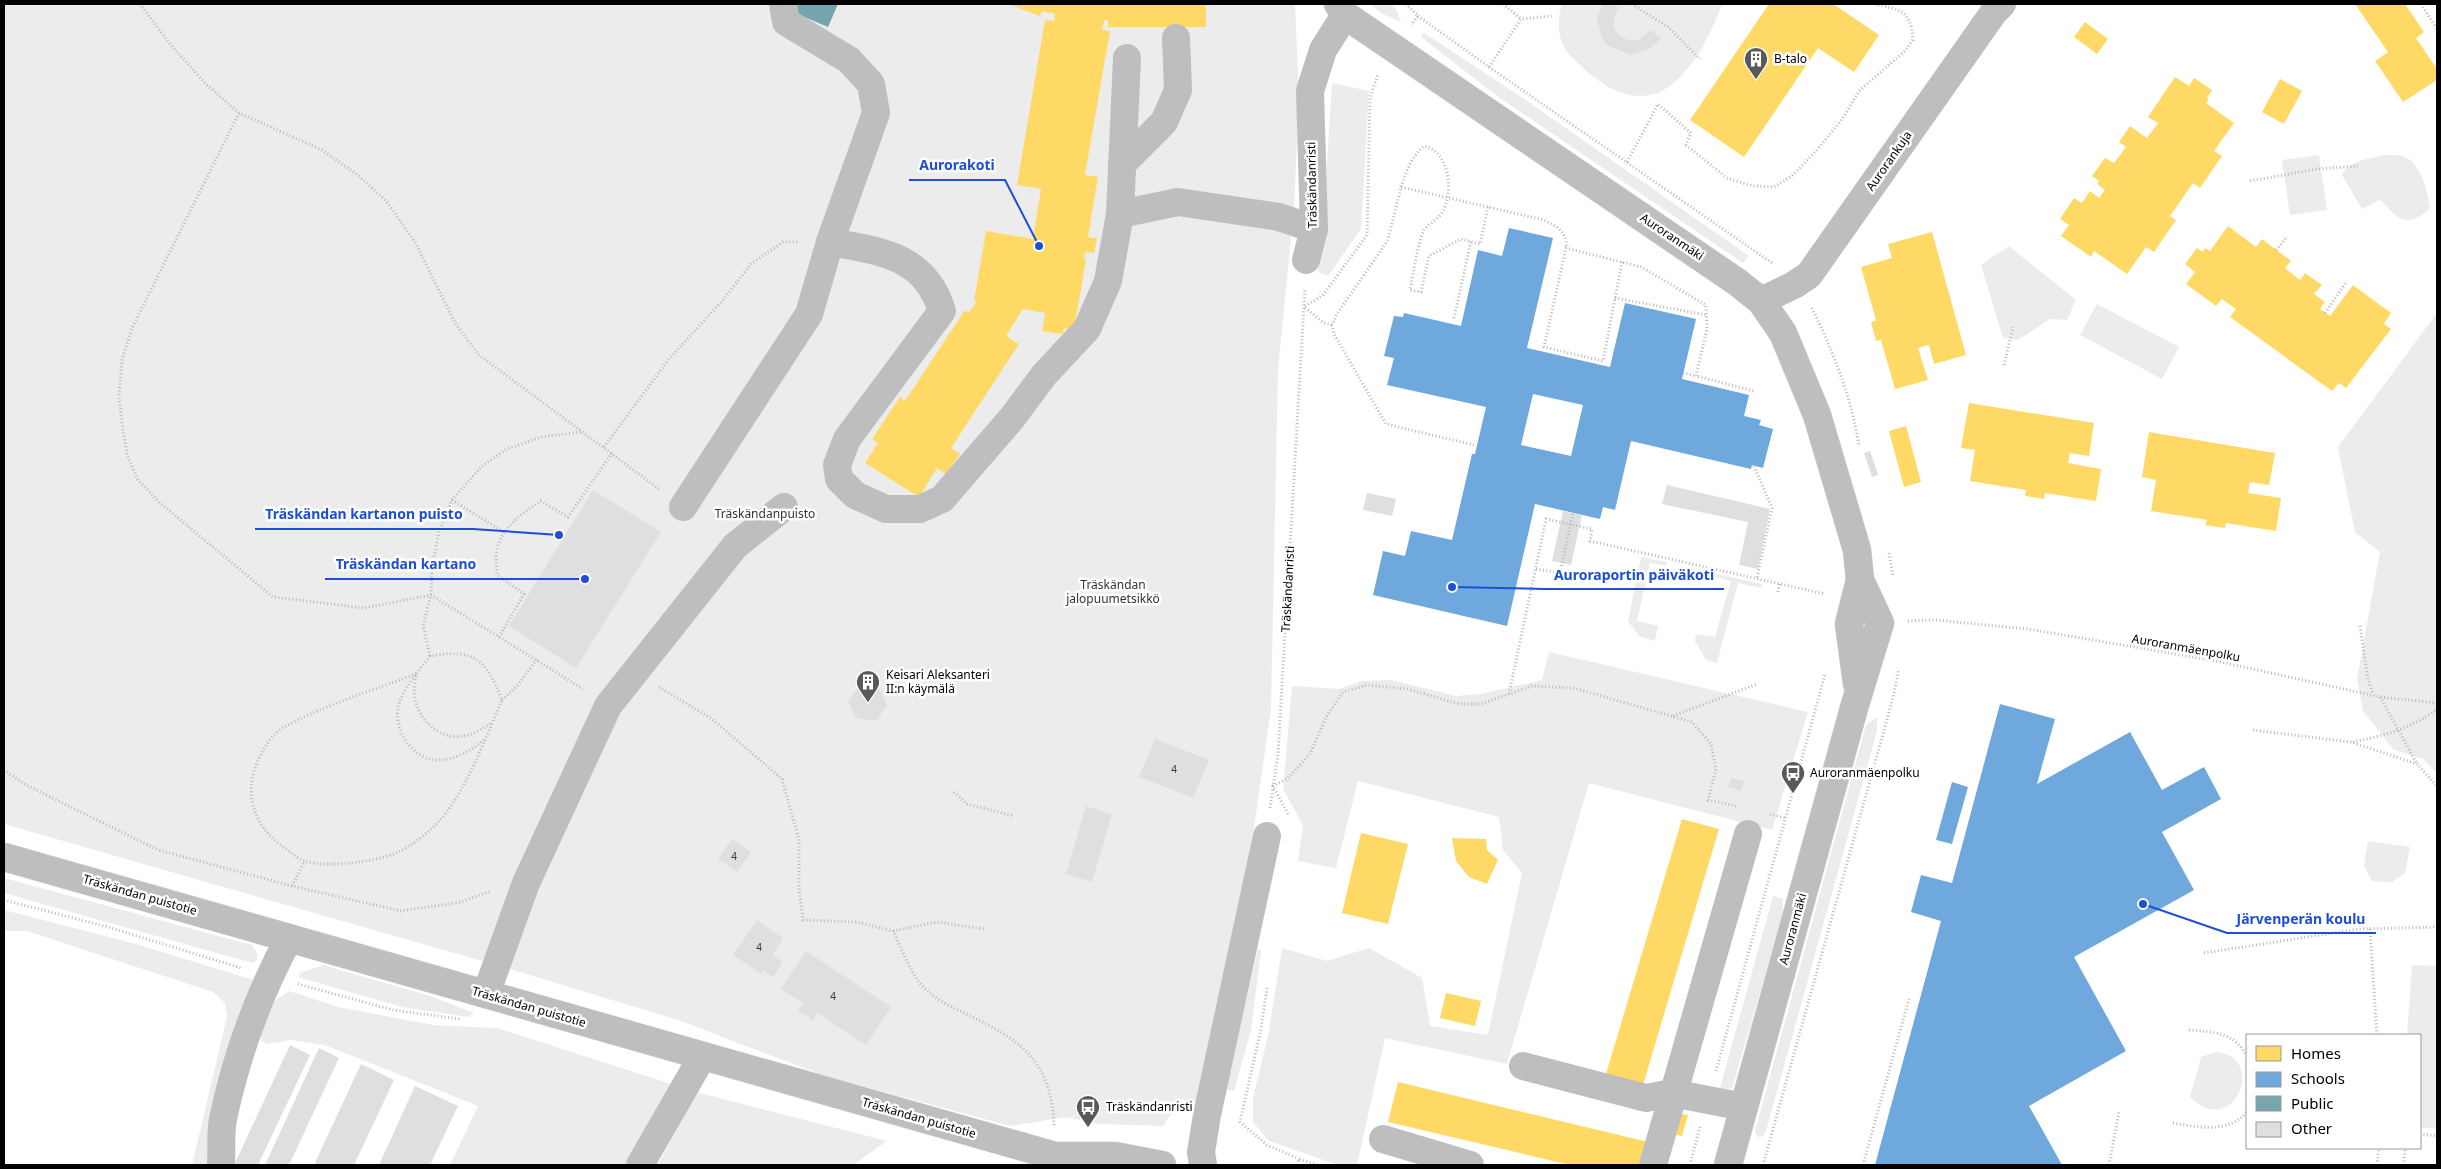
<svg xmlns="http://www.w3.org/2000/svg" width="2441" height="1169" font-family="'Noto Sans',sans-serif">
	<style>
		.green { fill: #ececec }
		.homes { fill: #ffd966 }
		.schools { fill: #6fa8dc; fill-rule: evenodd }
		.public { fill: #76a5af }
		.building { fill: #dfdfdf }
		.lines { fill: none; stroke-linecap: round; stroke-linejoin: round }
		.major-casing { stroke: #dbdbdb; stroke-width: 29 }
		.path { stroke: #b9b9b9; stroke-width: 3; stroke-dasharray: 1 2.5; stroke-linecap: butt }
		.minor { stroke: #bebebe; stroke-width: 28 }
		.major { stroke: #bebebe; stroke-width: 28 }
		.labels { text-anchor: middle; stroke-width: 5; stroke-linejoin: round; paint-order: stroke }
		.number-label { font-size: 10px; fill: #383838 }
		.poi-label { font-size: 12px; fill: #000; stroke: #fff; text-anchor: start }
		.street-label { font-size: 12px; fill: #000; stroke: #fff }
		.park-label { font-size: 12px; fill: #333; stroke: #fff }
		.leader { fill: none; stroke: #1d4ed8; stroke-width: 2 }
		.callout-dot { fill: #1d4ed8; stroke: #fff; stroke-width: 2 }
		.callout-label { font-size: 14px; text-anchor: middle; font-weight: bold; fill: #1d4ed8; stroke: #fff; stroke-width: 5; stroke-linejoin: round; paint-order: stroke }
	</style>
	<rect width="100%" height="100%" fill="#fff"/>
	<g class="green">
		<path d="M4 4H1295L1299 95 1294 209 1278 369 1271 709 1255 821 1226 982 1198 1103 1181 1099 1163 1126 1099 1124 1066 1117 1010 1126 822 1075 678 1020 510 969 4 824Z"/>
		<path d="M1370 4H1390L1396 9 1401 22 1381 13Z"/>
		<path d="M1562 4H1721V6C1712 34 1687 82 1657 93 1627 103 1601 85 1580 65 1574 59 1566 52 1563 45 1557 31 1558 18 1562 4Z"/>
		<path d="M1423 32 1530 103 1749 256 1743 263 1497 96 1421 37Z"/>
		<path d="M1332 83 1369 91 1361 229 1328 276 1318 272 1323 227Z"/>
		<path d="M2319 155 2327 210 2290 215 2282 160Z"/>
		<path d="M2386 155C2391 155 2398 155 2403 156 2422 164 2427 190 2430 208 2418 220 2404 226 2391 211 2386 206 2385 203 2379 200L2362 209 2342 175C2349 160 2373 158 2386 155Z"/>
		<path d="M2009 246 2076 300 2067 320 2050 319 2018 340 2003 338 1981 265Z"/>
		<path d="M2097 304 2179 347 2162 379 2080 335Z"/>
		<path d="M2437 313V773L2423 759 2394 750 2363 711 2357 679 2380 552 2355 532 2338 447Z"/>
		<path d="M1641 557 1667 562 1666 566 1650 563 1637 621 1658 626 1655 641 1639 636 1628 621Z"/>
		<path d="M1713 573 1762 584 1761 588 1738 583 1717 663 1706 660 1695 641 1696 634 1715 637 1731 581 1712 576Z"/>
		<path d="M1549 652 1808 712 1772 830 1589 783 1507 1064 1385 1038 1357 1165H1338L1269 1141 1253 1122V1098L1268 1036 1282 948 1327 961 1369 948 1422 978 1430 1026 1488 1035 1522 873 1503 850 1499 817 1358 781 1336 868 1298 861 1303 825 1283 789 1292 686 1339 689 1361 681 1391 680 1456 696 1480 694 1542 680Z"/>
		<path d="M1877 717V731L1766 1131 1763 1136 1757 1137 1755 1131 1866 725Z"/>
		<path d="M2368 841 2410 847 2405 873 2392 882 2372 881 2364 866Z"/>
		<path d="M4 878 252 945 258 955 257 960 252 963 4 893Z"/>
		<path d="M1773 896 1783 899 1782 918 1732 1088 1725 1090 1720 1088Z"/>
		<path d="M4 910 136 944 260 982 213 1165H192L227 1017 225 1003 213 992 27 931H4Z"/>
		<path d="M1258 948 1261 951 1251 1030 1234 1091 1226 1089Z"/>
		<path d="M323 965 430 996 474 1013 468 1017 402 1007 298 977 300 973Z"/>
		<path d="M2412 965 2437 966V1128H2420V1035H2407Z"/>
		<path d="M289 991 338 1007 433 1025 497 1028 671 1084 625 1165H450L478 1106 325 1045 291 1040 268 1044 261 1041 260 1033 273 1002Z"/>
		<path d="M2216 1052C2268 1056 2234 1141 2190 1097L2201 1057Z"/>
		<path d="M696 1092 887 1141 853 1165H658Z"/>
	</g>
	<g class="homes">
		<path d="M1008 4H1206V27H1108V20H1104L1102 30 1110 31 1085 175 1098 177 1088 237 1097 238 1094 253 1085 252 1084 259H1086L1074 330 1064 328 1063 334 1042 331 1045 313 1023 309 1006 336 1019 344 951 448 960 454 946 474 937 468 919 497 865 463 878 443 872 439 900 397 905 401 965 310 969 313 977 301H974L986 231 1033 239 1041 189 1017 185 1045 20 1054 21 1055 14 1042 11 1040 16Z"/>
		<path d="M1769 4H1833L1879 35 1854 72 1818 48 1744 157 1690 120Z"/>
		<path d="M2355 4H2405L2424 32 2416 38 2437 69V80L2403 102 2375 61 2388 52Z"/>
		<path d="M2085 22 2108 39 2097 54 2074 37Z"/>
		<path d="M2175 77 2189 86 2194 78 2212 90 2207 98 2209 99 2206 103 2234 123 2214 151 2222 156 2200 188 2193 183 2170 216 2176 220 2154 252 2146 247 2127 274 2094 251 2091 257 2061 236 2069 225 2060 219 2074 198 2082 203 2090 191 2099 198 2105 190 2097 184 2099 181 2092 176 2105 158 2114 163 2126 147 2119 142 2130 126 2147 138 2158 123 2148 117Z"/>
		<path d="M2280 79 2302 91 2284 124 2262 112Z"/>
		<path d="M2228 226 2256 247 2262 239 2291 261 2285 268 2300 280 2305 273 2322 285 2314 294 2325 302 2320 309 2330 316 2353 285 2391 313 2384 324 2391 329 2346 388 2339 383 2332 391 2230 317 2236 309 2222 299 2216 306 2186 284 2195 272 2185 264 2197 248 2203 252 2205 248 2210 251Z"/>
		<path d="M1932 232 1966 355 1934 364 1929 345 1918 348 1928 380 1895 389 1881 340 1876 341 1871 322 1876 320 1861 267 1892 258 1888 244Z"/>
		<path d="M1969 403 2094 423 2089 456 2070 453 2068 463 2101 469 2096 501 2045 493 2044 499 2032 497 2025 496 2026 490 1970 481 1975 450 1961 448Z"/>
		<path d="M1906 426 1921 482 1904 487 1889 431Z"/>
		<path d="M2149 432 2275 453 2269 485 2250 482 2248 493 2281 498 2276 531 2226 523 2225 528 2212 526 2205 525 2207 520 2151 511 2156 480 2142 477Z"/>
		<path d="M1682 819 1719 829 1643 1085 1606 1074Z"/>
		<path d="M1361 833 1408 844 1388 924 1342 913Z"/>
		<path d="M1452 838 1486 839 1487 850 1498 860 1487 884 1469 877 1456 861Z"/>
		<path d="M1446 993 1481 1001 1475 1026 1440 1018Z"/>
		<path d="M1398 1082 1648 1142 1642 1165H1570L1388 1122Z"/>
		<path d="M1677 1113 1688 1115 1682 1136 1671 1134Z"/>
	</g>
	<g class="schools">
		<path d="M1509 228 1553 238 1527 348 1610 367 1625 303 1696 319 1682 379 1749 395 1744 416 1761 420 1759 425 1773 429 1763 468 1752 465 1751 469 1631 441 1615 510 1603 507 1600 519 1535 504 1507 626 1373 595 1383 551 1405 556 1411 531 1452 540 1472 454H1475L1486 407 1387 385 1394 358 1384 356 1394 316 1403 317 1404 313 1461 326 1478 250 1502 256ZM1533 394 1583 405 1571 456 1521 445Z"/>
		<path d="M2000 704 2055 719 2037 784 2130 732 2162 790 2204 767 2221 799 2162 832 2194 890 2074 957 2126 1051 2029 1106 2062 1165H1875L1941 921 1911 912 1921 875 1952 883Z"/>
		<path d="M1952 782 1968 787 1952 844 1936 840Z"/>
	</g>
	<path class="public" d="M794 4H838L828 27 790 11Z"/>
	<g class="building">
		<path d="M1602 4H1612L1618 8 1614 18V29L1621 37 1631 41 1640 39 1651 30 1661 39 1648 50 1630 55 1607 45 1601 35 1597 19Z"/>
		<path d="M1870 451 1878 475 1872 477 1864 453Z"/>
		<path d="M1667 485 1770 509 1758 569 1739 565 1748 522 1662 504Z"/>
		<path d="M593 490 661 532 576 668 509 626Z"/>
		<path d="M1367 493 1396 499 1392 516 1363 510Z"/>
		<path d="M1563 511 1582 515 1571 565 1552 561Z"/>
		<path d="M860 685 879 687 887 705 876 721 856 718 848 701Z"/>
		<path d="M1155 739 1209 760 1193 798 1139 777Z"/>
		<path d="M1731 778 1744 781 1741 791 1728 787Z"/>
		<path d="M1086 806 1112 814 1092 882 1066 874Z"/>
		<path d="M732 839 751 852 737 872 718 859Z"/>
		<path d="M757 920 783 938 773 955 783 962 773 977 763 971 761 974 733 955Z"/>
		<path d="M806 951 891 1007 866 1045 817 1013 813 1021 798 1011 803 1003 781 989Z"/>
		<path d="M290 1045 310 1055 258 1165H240L235 1163Z"/>
		<path d="M319 1048 339 1058 289 1165H265Z"/>
		<path d="M361 1064 394 1080 354 1165H314Z"/>
		<path d="M415 1086 458 1106 430 1165H379Z"/>
	</g>
	<g class="lines">
		<g class="major-casing">
			<g id="major">
				<path d="M1338 4 1345 15 1737 282 1761 301 1783 333 1817 415 1857 550 1860 580 1880 623 1854 708 1728 1165"/>
				<path d="M1857 684 1849 624 1860 580"/>
				<path d="M4 857 1055 1156 1075 1165"/>
				<path d="M1055 1156H1115L1162 1165"/>
			</g>
		</g>
		<g class="path">
			<path d="M140 4 170 44 207 85 239 113 322 150 359 176 387 202 415 242 455 323 479 355 659 489"/>
			<path d="M1406 4 1418 16 1411 25"/>
			<path d="M1503 4 1521 19"/>
			<path d="M1632 4 1668 27 1700 59"/>
			<path d="M2421 4 2437 29"/>
			<path d="M1418 16 1489 67 1772 263"/>
			<path d="M1489 67 1521 19 1552 16"/>
			<path d="M239 113 132 328 122 360 119 396 123 431 128 458 138 480 160 503 273 597 364 608 431 595 583 689"/>
			<path d="M1627 162 1658 104 1691 133 1686 145 1727 178 1753 186 1774 187 1792 176 1817 150 1843 118 1859 91 1905 51 1913 40C1911 9 1900 10 1874 4"/>
			<path d="M2250 181 2317 169 2358 166"/>
			<path d="M1401 187C1406 172 1411 157 1424 146 1450 151 1455 196 1441 214 1437 220 1428 224 1424 230 1418 241 1413 276 1410 290L1421 292 1429 256 1461 239 1480 244 1488 207"/>
			<path d="M2276 250 2287 237"/>
			<path d="M1622 262 1603 361 1544 347 1566 248 1641 267 1706 305 1707 329 1696 376 1754 391"/>
			<path d="M1615 298 1707 315"/>
			<path d="M1812 308C1833 351 1852 399 1859 446"/>
			<path d="M2325 313 2347 281"/>
			<path d="M1454 318 1471 241"/>
			<path d="M1332 325 1324 323 1304 307 1323 295 1367 235 1370 98 1378 74"/>
			<path d="M2004 365 2013 327"/>
			<path d="M1683 373 1696 376"/>
			<path d="M1474 445 1386 424 1334 334 1332 325 1337 314 1388 240 1401 187 1544 220C1556 226 1568 232 1566 248"/>
			<path d="M604 447 669 359 723 300 751 264 783 242H799"/>
			<path d="M1754 466 1772 508 1757 578"/>
			<path d="M452 500 505 533"/>
			<path d="M1889 553 1893 576"/>
			<path d="M1536 569 1560 573 1573 513"/>
			<path d="M1778 592 1780 583"/>
			<path d="M1908 621 1935 620 2028 629 2216 661 2380 697 2437 703"/>
			<path d="M2360 626 2368 679 2373 694"/>
			<path d="M499 637 524 594 497 575C497 567 495 558 497 551 500 528 524 512 541 501L568 517 612 453"/>
			<path d="M430 656 423 626 431 595 432 566 439 532 452 500 482 466 507 449 541 437 583 432"/>
			<path d="M416 674C390 684 287 718 274 735 243 772 242 817 282 846 289 851 297 858 304 861 326 868 373 862 394 854 411 847 431 831 442 818 469 784 485 739 502 700 486 660 475 648 430 656 419 670 407 684 400 701 395 712 398 728 404 738 425 773 459 761 485 739"/>
			<path d="M416 676C415 683 413 692 415 699 420 723 442 742 468 735 477 733 485 727 492 722"/>
			<path d="M659 687 712 719 782 779 799 840V890L803 920 857 922 893 931C901 947 908 967 919 982 930 997 950 1006 966 1014 1021 1040 1051 1060 1054 1125"/>
			<path d="M1509 694 1546 519 1592 529 1590 541 1825 594"/>
			<path d="M2380 697 2417 764"/>
			<path d="M502 700 518 685 537 659"/>
			<path d="M1673 716 1757 684"/>
			<path d="M2253 730 2351 742 2417 764 2437 786"/>
			<path d="M2353 742C2382 736 2414 728 2437 709"/>
			<path d="M4 770 26 785 158 850 292 886 401 911 461 902 491 891"/>
			<path d="M954 792 967 804 1014 816"/>
			<path d="M1270 808 1278 754 1305 288"/>
			<path d="M1288 814 1273 786 1288 778 1310 754 1326 717 1343 692 1367 685 1408 689 1459 704H1481L1532 686 1573 688 1692 722 1711 744 1716 769 1708 800 1737 806"/>
			<path d="M1770 814 1786 818"/>
			<path d="M292 886 305 861"/>
			<path d="M4 900 108 927 241 968"/>
			<path d="M2370 929 2377 1035"/>
			<path d="M893 931 937 922 984 929"/>
			<path d="M2204 953 2359 929 2437 927"/>
			<path d="M298 984 393 1010 460 1019"/>
			<path d="M1267 988 1261 1029 1240 1122 1267 1145 1299 1159"/>
			<path d="M2189 1030C2214 1032 2235 1032 2247 1057"/>
			<path d="M1716 1071 1825 674"/>
			<path d="M2173 1123C2195 1127 2232 1134 2247 1111"/>
			<path d="M2420 1134 2437 1136"/>
			<path d="M1297 1165 1299 1159 1318 1165"/>
			<path d="M1690 1165 1700 1127"/>
			<path d="M1763 1165 1893 698 1899 669"/>
			<path d="M1863 1165 1909 999"/>
			<path d="M2109 1165 2119 1112"/>
			<path d="M2377 1165 2379 1148"/>
			<path d="M2404 1165 2405 1148"/>
		</g>
		<g class="minor">
			<path d="M1127 58 1120 214 1178 202 1279 217 1314 229"/>
			<path d="M1122 164 1164 122 1178 90 1176 38"/>
			<path d="M830 242C879 251 925 255 942 311L847 439 837 465 839 479 855 495 886 509H920L942 499 1012 418 1044 375 1087 329 1108 281 1120 214"/>
			<path d="M1306 260 1314 229 1310 91 1323 50 1345 15"/>
			<path d="M1761 301 1794 285 1809 275 1994 12 2002 4"/>
			<path d="M683 507 809 314 830 242 876 113 871 84 849 60 786 22 783 4"/>
			<path d="M486 994 526 883 608 706 735 546 784 507"/>
			<path d="M1523 1066 1646 1098 1672 1093 1744 1107"/>
			<path d="M1383 1139 1470 1165"/>
			<path d="M221 1165C222 1150 220 1134 223 1119 236 1057 259 994 289 938"/>
			<path d="M640 1165 702 1057"/>
			<path d="M1203 1165 1201 1152 1207 1115 1267 836"/>
			<path d="M1653 1165 1748 834"/>
		</g>
		<use href="#major" class="major"/>
	</g>
	<defs>
		<g id="building-pin" transform="scale(1.25)"><path d="M0 17L-7.5 6A9.5 9.5 0 1 1 7.5 6Z" fill="#595959" stroke="#fff"/><path d="M-4-6H4V6H1V3H-1V6H-4ZM-2.5-4.3h1.7v1.8h-1.7ZM.8-4.3h1.7v1.8H.8ZM-2.5-1h1.7V.8h-1.7ZM.8-1h1.7V.8H.8Z" fill="#fff"/></g>
		<g id="bus-pin" transform="scale(1.25)"><path d="M0 17L-7.5 6A9.5 9.5 0 1 1 7.5 6Z" fill="#595959" stroke="#fff"/><path d="M-5-6H5V4H4V6H2V4H-2V6H-4V4H-5ZM-3.5-4V0h7V-4ZM-3.5 1.2v1.5H-2V1.2ZM2 1.2v1.5H3.5V1.2Z" fill="#fff"/></g>
	</defs>
	<g fill-rule="evenodd">
		<use href="#building-pin" x="1756" y="59"/>
		<use href="#building-pin" x="868" y="682"/>
		<use href="#bus-pin" x="1793" y="773"/>
		<use href="#bus-pin" x="1088" y="1107"/>
	</g>
	<g class="labels">
		<g class="number-label">
			<text x="1174" y="773">4</text>
			<text x="734" y="860">4</text>
			<text x="759" y="951">4</text>
			<text x="833" y="1000">4</text>
		</g>
		<g class="poi-label">
			<text x="1774" y="63">B-talo</text>
			<text x="886" y="679">Keisari Aleksanteri<tspan x="886" dy="14">II:n käymälä</tspan></text>
			<text x="1810" y="777">Auroranmäenpolku</text>
			<text x="1106" y="1111">Träskändanristi</text>
		</g>
		<g class="street-label">
			<text transform="translate(1889 161) rotate(-55)" y="4">Aurorankuja</text>
			<text transform="translate(1312 185) rotate(-91)" y="4">Träskändanristi</text>
			<text transform="translate(1672 237) rotate(34)" y="4">Auroranmäki</text>
			<text transform="translate(1288 589) rotate(-87)" y="4">Träskändanristi</text>
			<text transform="translate(2186 648) rotate(10)" y="4">Auroranmäenpolku</text>
			<text transform="translate(140 895) rotate(16)" y="4">Träskändan puistotie</text>
			<text transform="translate(1793 929) rotate(-75)" y="4">Auroranmäki</text>
			<text transform="translate(529 1007) rotate(16)" y="4">Träskändan puistotie</text>
			<text transform="translate(919 1118) rotate(16)" y="4">Träskändan puistotie</text>
		</g>
		<g class="park-label">
			<text x="765" y="518">Träskändanpuisto</text>
			<text x="1113" y="589">Träskändan<tspan x="1113" dy="14">jalopuumetsikkö</tspan></text>
		</g>
	</g>
	<path class="leader" d="M1039 246L1005 180H909M559 535L473 529H255M585 579L486 579H325M1452 587L1544 589H1724M2143 904L2227 933H2376"/>
	<g class="callout-dot">
		<circle cx="1039" cy="246" r="5"/>
		<circle cx="559" cy="535" r="5"/>
		<circle cx="585" cy="579" r="5"/>
		<circle cx="1452" cy="587" r="5"/>
		<circle cx="2143" cy="904" r="5"/>
	</g>
	<g class="callout-label">
		<text x="957" y="170">Aurorakoti</text>
		<text x="364" y="519">Träskändan kartanon puisto</text>
		<text x="406" y="569">Träskändan kartano</text>
		<text x="1634" y="580">Auroraportin päiväkoti</text>
		<text x="2301" y="924">Järvenperän koulu</text>
	</g>
	<rect width="2441" height="1169" fill="none" stroke="#000000" stroke-width="10"/>
	<rect x="2246" y="1034" width="175" height="115" fill="#ffffff" stroke="#999999"/>
	<rect x="2256" y="1046" width="25" height="15" fill="#ffd966" stroke="#999999"/>
	<text x="2291" y="1059" font-size="15" fill="#000000">Homes</text>
	<rect x="2256" y="1072" width="25" height="15" fill="#6fa8dc" stroke="#999999"/>
	<text x="2291" y="1084" font-size="15" fill="#000000">Schools</text>
	<rect x="2256" y="1096" width="25" height="15" fill="#76a5af" stroke="#999999"/>
	<text x="2291" y="1109" font-size="15" fill="#000000">Public</text>
	<rect x="2256" y="1122" width="25" height="15" fill="#dfdfdf" stroke="#999999"/>
	<text x="2291" y="1134" font-size="15" fill="#000000">Other</text>
</svg>
